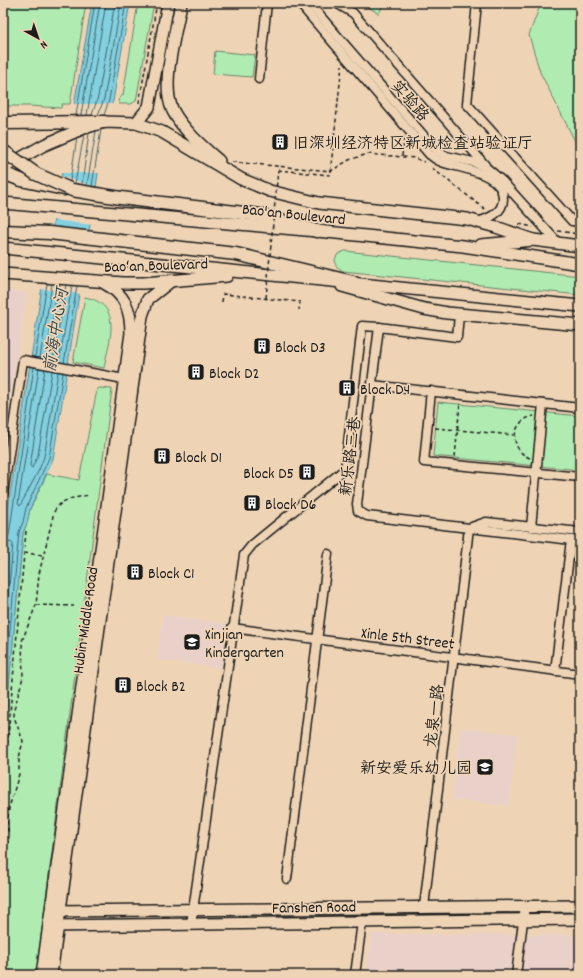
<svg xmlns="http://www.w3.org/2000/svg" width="583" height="978" font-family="Dekko,'LXGW WenKai TC',sans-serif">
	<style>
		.built { fill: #e9d1ca }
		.green { fill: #b0ecb2; stroke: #668467 }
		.water { fill: #82d0e0; stroke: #598892 }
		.pier { fill: #eed4b5 }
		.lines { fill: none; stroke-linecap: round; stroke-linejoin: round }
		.shore { stroke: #45646a; stroke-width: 1 }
		.minor-casing { stroke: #1c1c1c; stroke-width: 11 }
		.major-casing { stroke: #1c1c1c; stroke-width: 14 }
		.highway-casing { stroke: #1c1c1c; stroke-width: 15 }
		.path { stroke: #1c1c1c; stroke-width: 1.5; stroke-dasharray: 4 3; stroke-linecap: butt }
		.minor { stroke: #eed4b5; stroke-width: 8 }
		.major { stroke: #eed4b5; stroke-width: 11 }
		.highway { stroke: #eed4b5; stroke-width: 12 }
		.highway-bridge-casing { stroke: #1c1c1c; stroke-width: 15; stroke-linecap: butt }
		.path-bridge { stroke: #1c1c1c; stroke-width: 1.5; stroke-dasharray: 4 3; stroke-linecap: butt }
		.highway-bridge { stroke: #eed4b5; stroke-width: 12 }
		.labels { text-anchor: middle; stroke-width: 3.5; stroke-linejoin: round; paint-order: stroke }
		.street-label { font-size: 16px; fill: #1c1c1c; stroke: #eed4b5 }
		.poi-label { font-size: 16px; fill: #1c1c1c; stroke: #eed4b5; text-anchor: start }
		.water-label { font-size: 17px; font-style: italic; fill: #36494d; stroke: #eed4b5 }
	</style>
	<rect width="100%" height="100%" fill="#eed4b5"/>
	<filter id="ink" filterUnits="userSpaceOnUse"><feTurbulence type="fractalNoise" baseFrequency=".025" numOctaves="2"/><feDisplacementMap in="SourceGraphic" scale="8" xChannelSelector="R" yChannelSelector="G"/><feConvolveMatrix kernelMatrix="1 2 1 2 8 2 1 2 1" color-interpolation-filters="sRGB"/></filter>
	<g filter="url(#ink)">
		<g class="built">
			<path d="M3 290 27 293 3 442Z"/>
			<path d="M163 615 227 624 221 668 157 660Z"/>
			<path d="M460 728 517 734 509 806 452 800Z"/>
			<path d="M372 934 580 935V975H366Z"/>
		</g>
		<g class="green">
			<path d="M3 3H86L70 104H62L61 108 29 106H3Z"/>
			<path d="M138 3H154L136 101 131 104H119L118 100 123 95Z"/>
			<path d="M362 3H384L379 14Z"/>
			<path d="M541 3H580V151L540 72 529 35Z"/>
			<path d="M215 51 255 55 252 77 213 74Z"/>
			<path d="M345 251 580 276V295L343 271 336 266 335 259 338 254Z"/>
			<path d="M85 297C124 305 109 340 104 368L73 362Z"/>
			<path d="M99 388 112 389 36 975H3V750L23 533 27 523 30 509 47 474 79 480 97 390Z"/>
			<path d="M438 402 580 416V470L433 456Z"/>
		</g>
		<path class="water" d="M92 3H130L113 101 107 117 53 459 30 509 27 523 23 533 3 750V554L6 521 41 293Z"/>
		<g class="pier">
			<path d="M72 104H114L109 118 100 173H60Z"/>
			<path d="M59 176 98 187 93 225 52 220Z"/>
			<path d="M48 240 90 245 82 294 40 289Z"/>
		</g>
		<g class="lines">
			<g class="shore">
				<path d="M76 115 95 3"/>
				<path d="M81 115 100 3"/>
				<path d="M87 115 106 3"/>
				<path d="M92 115 98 97 115 3"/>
				<path d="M98 115 104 99 121 3"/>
				<path d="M104 115 109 100 126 3"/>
				<path d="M70 181 77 138"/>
				<path d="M75 183 84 135"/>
				<path d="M82 184 89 133"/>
				<path d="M87 185 96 131"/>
				<path d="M92 186 101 130"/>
				<path d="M35 357 47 284"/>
				<path d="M40 358 52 284"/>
				<path d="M46 359 58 285"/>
				<path d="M53 361 66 285"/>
				<path d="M59 362 72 286"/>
				<path d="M64 363 77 286"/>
				<path d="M39 368 18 504 20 506 39 470 44 457 58 372"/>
				<path d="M45 369 30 466 32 468 38 455 52 371"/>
				<path d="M3 539 7 538 9 535 34 367"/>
				<path d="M3 544 11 542 13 544 3 652"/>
				<path d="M3 706 19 532 23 522 26 508 49 458 63 373"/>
			</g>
			<g class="minor-casing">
				<g id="minor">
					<path d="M299 3 429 154C433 157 437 161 442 162 460 169 504 172 503 199 503 213 489 218 478 222"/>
					<path d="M309 3 437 151 446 156 473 162 488 169 502 181 559 244"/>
					<path d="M336 3 353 13 485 165"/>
					<path d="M477 3 467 104 572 221 580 222"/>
					<path d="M259 79 267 3"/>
					<path d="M459 315 457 337 379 327 357 504 358 511 367 516 580 541"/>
					<path d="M372 385 580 408"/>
					<path d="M431 391 424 462 580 477"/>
					<path d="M3 494 23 360 124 379"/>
					<path d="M531 527 543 404"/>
					<path d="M469 528 486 522 580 532"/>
					<path d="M232 628 580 674"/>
					<path d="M555 671 571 540"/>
					<path d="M287 879 328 554"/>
					<path d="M424 907 469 528"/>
					<path d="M191 924 244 555 252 545 345 469 362 326 379 327"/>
					<path d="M355 975 362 922"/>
					<path d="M516 975 525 906"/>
				</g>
			</g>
			<g class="major-casing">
				<g id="major">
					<path d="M181 3C176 32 160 85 173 111 183 130 203 147 219 161"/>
					<path d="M136 123 149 107 168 3"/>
					<path d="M3 168 44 145 84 128 104 122 136 123 162 132 241 179 270 191 319 203 467 219 496 227 533 240"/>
					<path d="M3 203 317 231 463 246 580 264"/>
					<path d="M481 245 533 240 580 246"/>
					<path d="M3 248 580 306"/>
					<path d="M3 274 123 283H144L227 276"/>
					<path d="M342 286 424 309 447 313 580 325"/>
					<path d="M53 911 580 906"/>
					<path d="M51 926 580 919"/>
					<path d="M42 975 131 333C131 310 125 294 104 283"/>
					<path d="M51 975 142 316 148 299 171 281"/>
				</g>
			</g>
			<g class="highway-casing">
				<g id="highway">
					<path d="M3 123 104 122"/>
					<path d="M3 173 21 180 64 189"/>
					<path d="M121 198 260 215 317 231"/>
					<path d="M3 231 49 233 236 254 353 282"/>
				</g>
			</g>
			<g class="path">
				<path d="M139 103 157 3"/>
				<path d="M402 156 404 138"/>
				<path d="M232 162 331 171 349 160 368 154 415 158 424 162"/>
				<path d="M432 168 486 210"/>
				<path d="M278 170 330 175 342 65"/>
				<path d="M519 224 533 227"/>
				<path d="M558 231 580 234"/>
				<path d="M222 302 223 294 300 302 299 310"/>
				<path d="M435 428 514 435"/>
				<path d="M455 457 460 403"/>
				<path d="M530 458C508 450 511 420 534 416"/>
				<path d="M24 553 43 555"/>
				<path d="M36 605 74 606"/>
				<path d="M3 793 26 531"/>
				<path d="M3 866 9 837 7 824 9 808 19 774V758L23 741 14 717V710L23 677 22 641 36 605 39 574 54 512C61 498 75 498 89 495"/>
				<path d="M3 890V900"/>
				<path d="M3 968 17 975"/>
			</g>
			<use href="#minor" class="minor"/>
			<use href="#major" class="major"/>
			<use href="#highway" class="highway"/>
			<g class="highway-bridge-casing">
				<path id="highway-bridge" d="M3 151 36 174 72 190 121 198"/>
			</g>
			<path class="path-bridge" d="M266 298 278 170"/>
			<use href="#highway-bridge" class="highway-bridge"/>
		</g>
	</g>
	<defs>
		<g id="building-square" transform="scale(0.9)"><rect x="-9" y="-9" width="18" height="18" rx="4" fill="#1c1c1c" stroke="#eed4b5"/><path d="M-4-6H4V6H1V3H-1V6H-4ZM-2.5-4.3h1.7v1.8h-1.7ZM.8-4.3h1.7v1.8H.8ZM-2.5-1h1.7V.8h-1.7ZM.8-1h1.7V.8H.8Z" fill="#fff"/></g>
		<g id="school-square" transform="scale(0.9)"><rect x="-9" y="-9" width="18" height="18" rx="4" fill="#1c1c1c" stroke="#eed4b5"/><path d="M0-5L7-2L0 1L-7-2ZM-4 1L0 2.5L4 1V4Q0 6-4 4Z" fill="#fff"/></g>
	</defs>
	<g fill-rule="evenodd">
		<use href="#building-square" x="280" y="142"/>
		<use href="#building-square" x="262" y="346"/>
		<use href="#building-square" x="196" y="372"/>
		<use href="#building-square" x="347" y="388"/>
		<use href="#building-square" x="162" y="456"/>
		<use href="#building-square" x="307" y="472"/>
		<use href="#building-square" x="252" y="503"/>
		<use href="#building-square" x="135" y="572"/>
		<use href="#school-square" x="192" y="642"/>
		<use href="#building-square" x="123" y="685"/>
		<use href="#school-square" x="485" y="767"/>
	</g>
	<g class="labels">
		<g class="street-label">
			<text transform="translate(411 100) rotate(49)" y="6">实验路</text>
			<text transform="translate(294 213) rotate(6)" y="6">Bao'an Boulevard</text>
			<text transform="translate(156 264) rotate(-2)" y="6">Bao‘an Boulevard</text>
			<text transform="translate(349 456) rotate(-83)" y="6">新乐路三巷</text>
			<text transform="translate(84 620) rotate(-82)" y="6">Hubin Middle Road</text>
			<text transform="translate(408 637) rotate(7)" y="6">Xinle 5th Street</text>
			<text transform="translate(433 716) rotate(-83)" y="6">龙泉一路</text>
			<text transform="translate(314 906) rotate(-1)" y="6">Fanshen Road</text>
		</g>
		<g class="poi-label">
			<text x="293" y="148">旧深圳经济特区新城检查站验证厅</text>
			<text x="275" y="352">Block D3</text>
			<text x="209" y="378">Block D2</text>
			<text x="360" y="394">Block D4</text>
			<text x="175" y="462">Block D1</text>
			<text x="294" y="478" text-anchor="end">Block D5</text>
			<text x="265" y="509">Block D6</text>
			<text x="148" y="578">Block C1</text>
			<text x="205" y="639">Xinjian<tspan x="205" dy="18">Kindergarten</tspan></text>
			<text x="136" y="691">Block B2</text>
			<text x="472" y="773" text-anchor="end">新安爱乐幼儿园</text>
		</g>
		<g class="water-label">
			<text transform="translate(55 330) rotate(-81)" y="6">前海中心河</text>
		</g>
	</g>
	<rect width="583" height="978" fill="none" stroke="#eed4b5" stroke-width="16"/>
	<rect x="8" y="8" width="567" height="962" fill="none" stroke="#1c1c1c" stroke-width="1.5" filter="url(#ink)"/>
	<g transform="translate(38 38) rotate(140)" stroke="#eed4b5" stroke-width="3" paint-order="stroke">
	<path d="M0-3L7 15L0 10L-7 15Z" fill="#1c1c1c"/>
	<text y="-6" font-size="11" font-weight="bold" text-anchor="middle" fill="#1c1c1c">N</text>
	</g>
</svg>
